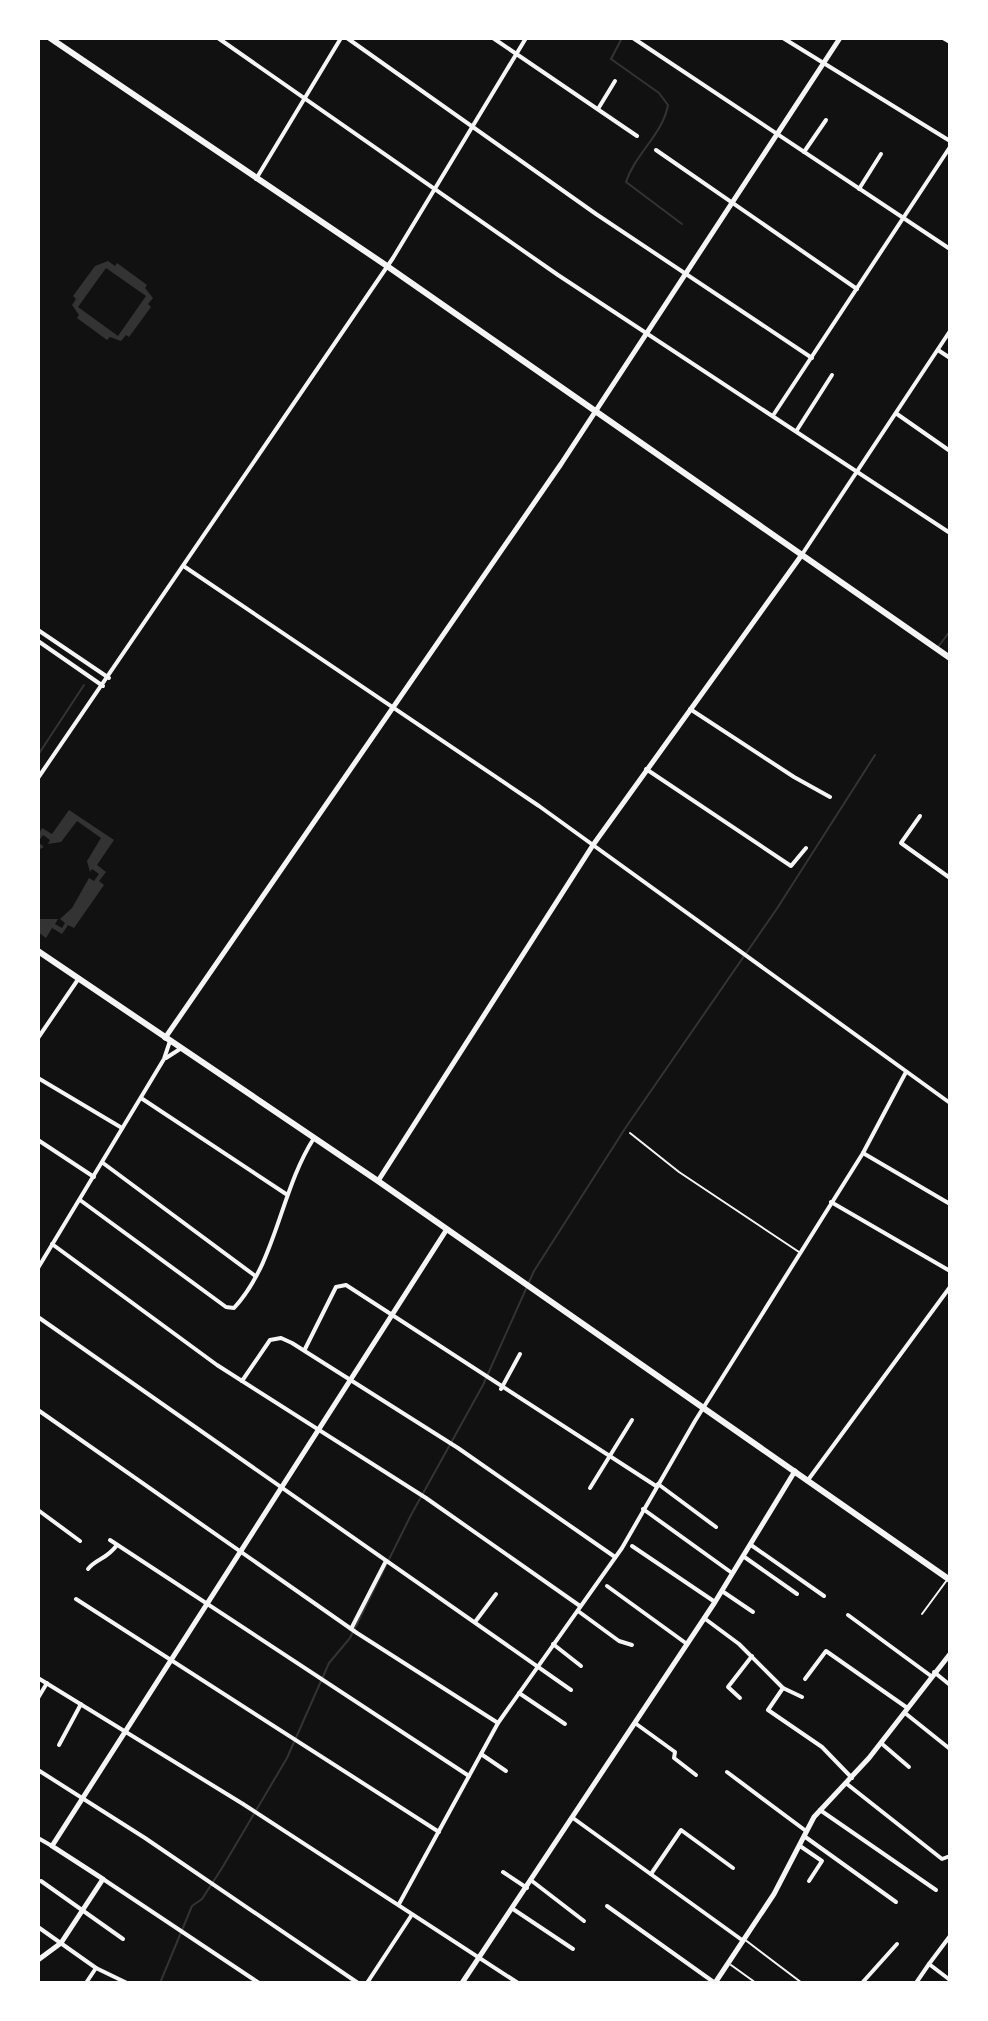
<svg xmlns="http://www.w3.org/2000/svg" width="988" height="2021" font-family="'Alegreya Sans',sans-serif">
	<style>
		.water { fill: #333; fill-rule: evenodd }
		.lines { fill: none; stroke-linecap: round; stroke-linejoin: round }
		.stream { stroke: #333; stroke-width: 2 }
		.service { stroke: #f5f5f5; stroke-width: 2 }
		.minor { stroke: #f5f5f5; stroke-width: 4 }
		.tertiary { stroke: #f5f5f5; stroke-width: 5 }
		.secondary { stroke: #f5f5f5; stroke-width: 6 }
	</style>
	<rect width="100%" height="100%" fill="#111"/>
	<g class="water">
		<path d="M108 261 115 266 117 263 147 285 145 288 153 298 148 304 151 307 129 337 126 335 121 341 110 337 107 340 77 318 79 315 72 305 76 299 73 296 95 266ZM106 268 146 296 118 336 78 307Z"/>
		<path d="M69 810 114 840 97 865 106 872 99 881 104 885 74 928 68 925 62 934 52 928 46 938 38 932 39 919H58L55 924 62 928 65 923 60 919 72 908 89 878 94 881 99 874 92 869 90 872 87 861 101 838 77 821 61 842 48 844 50 840 43 835 38 842 44 847 38 850V835L42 828 52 834Z"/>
	</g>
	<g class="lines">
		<g class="stream">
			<path d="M622 38 611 59 659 93 668 105C663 134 635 154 626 182L682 224"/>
			<path d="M938 647 950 631"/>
			<path d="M38 755 84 685"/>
			<path d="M160 1983 192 1906 202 1899 222 1868 287 1758 329 1663 350 1638 411 1515 483 1385 534 1271 626 1127 778 907 875 755"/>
		</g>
		<g class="service">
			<path d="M630 1133 679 1172 799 1252"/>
			<path d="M922 1614 947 1580"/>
			<path d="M744 1939 802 1983"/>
			<path d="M731 1965 756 1983"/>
		</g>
		<g class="minor">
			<path d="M218 38 558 275 950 533"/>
			<path d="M347 38 596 214 812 358"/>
			<path d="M493 38 637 136"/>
			<path d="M633 38 950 249"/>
			<path d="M783 38 950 141"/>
			<path d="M943 38 950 42"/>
			<path d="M598 109 615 81"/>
			<path d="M656 150 857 289"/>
			<path d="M804 152 826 120"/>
			<path d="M256 179 341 38"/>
			<path d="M859 189 881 154"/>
			<path d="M938 350 950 358"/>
			<path d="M774 414 950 147"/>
			<path d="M897 414 950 451"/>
			<path d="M797 430 832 375"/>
			<path d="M801 556 950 331"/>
			<path d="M185 567 539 806 950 1103"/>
			<path d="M38 630 109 678"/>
			<path d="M38 641 103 686"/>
			<path d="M690 709 794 777 830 797"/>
			<path d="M646 769 791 866 806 848"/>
			<path d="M38 778 393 258 526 38"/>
			<path d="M920 816 901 843 950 878"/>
			<path d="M38 1038 79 978"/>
			<path d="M166 1058 180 1049"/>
			<path d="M38 1078 122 1128"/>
			<path d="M141 1098 286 1194"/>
			<path d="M38 1140 94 1177"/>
			<path d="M863 1153 950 1204"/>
			<path d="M103 1163 254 1275"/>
			<path d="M80 1200 226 1307 234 1308C277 1261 280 1191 314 1138"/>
			<path d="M831 1202 950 1271"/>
			<path d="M52 1244 217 1365 426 1498 580 1606"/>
			<path d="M38 1268 164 1059 170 1041"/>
			<path d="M38 1317 571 1690"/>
			<path d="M305 1349 336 1287 346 1285 656 1486"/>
			<path d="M242 1381 270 1340 281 1338 292 1343 458 1448 615 1557"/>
			<path d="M501 1389 520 1354"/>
			<path d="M38 1410 357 1633 498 1723"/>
			<path d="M808 1480 950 1287"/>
			<path d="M658 1484 716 1527"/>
			<path d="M590 1488 632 1420"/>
			<path d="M643 1509 732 1573"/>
			<path d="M38 1510 80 1541"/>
			<path d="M110 1540 469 1776"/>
			<path d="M751 1545 824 1596"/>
			<path d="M632 1546 715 1602"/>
			<path d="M743 1556 797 1594"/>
			<path d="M88 1569C97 1558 106 1560 117 1545"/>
			<path d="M607 1586 687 1644"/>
			<path d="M722 1591 753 1612"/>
			<path d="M76 1599 439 1832"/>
			<path d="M578 1611 619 1641 632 1645"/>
			<path d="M848 1615 931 1676"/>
			<path d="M704 1618 739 1644 783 1688 802 1697"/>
			<path d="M475 1622 496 1594"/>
			<path d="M351 1629 386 1561"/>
			<path d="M553 1644 581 1666"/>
			<path d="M934 1672 950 1685"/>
			<path d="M38 1678 243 1804 518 1983"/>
			<path d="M805 1679 826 1651 906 1707"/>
			<path d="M783 1688 768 1710 822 1747 852 1778"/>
			<path d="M519 1693 565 1724"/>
			<path d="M38 1698 47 1683"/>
			<path d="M740 1698 728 1687 752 1656"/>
			<path d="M905 1713 950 1749"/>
			<path d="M635 1723 675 1752 674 1758 696 1775"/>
			<path d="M881 1743 909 1767"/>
			<path d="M59 1745 81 1704"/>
			<path d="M481 1754 506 1771"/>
			<path d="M38 1770 145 1838 358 1983"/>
			<path d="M727 1772 806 1831"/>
			<path d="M847 1784 942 1859 950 1856"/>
			<path d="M820 1810 936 1890"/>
			<path d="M573 1818 742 1940"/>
			<path d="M804 1836 896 1902"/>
			<path d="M38 1838 52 1846"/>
			<path d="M800 1846 822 1861 809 1881"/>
			<path d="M503 1872 527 1888"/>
			<path d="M651 1874 681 1830 733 1868"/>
			<path d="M103 1879 259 1983"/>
			<path d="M41 1881 123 1939"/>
			<path d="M532 1881 584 1921"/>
			<path d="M399 1904 498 1723 622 1548 695 1421 863 1153 906 1072"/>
			<path d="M607 1906 715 1983"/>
			<path d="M513 1909 573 1949"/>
			<path d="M38 1927 96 1968 127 1983"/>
			<path d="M929 1964 950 1936"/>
			<path d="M86 1983 96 1968"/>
			<path d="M367 1983 411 1916"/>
			<path d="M862 1983 897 1944"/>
			<path d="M916 1983 929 1964 950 1980"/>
		</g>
		<g class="tertiary">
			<path d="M165 1038 561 464 840 38"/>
			<path d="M378 1181 593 845 801 556"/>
			<path d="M38 1960 61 1943 103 1879 52 1846 447 1229"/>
			<path d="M462 1983 715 1602 795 1471"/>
			<path d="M715 1983 774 1894 814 1817 869 1758 950 1654"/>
		</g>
		<g class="secondary">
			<path d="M50 38 387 266 950 658"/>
			<path d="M38 951 378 1181 950 1580"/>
		</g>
	</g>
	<rect width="988" height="2021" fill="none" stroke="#ffffff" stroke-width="80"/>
</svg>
